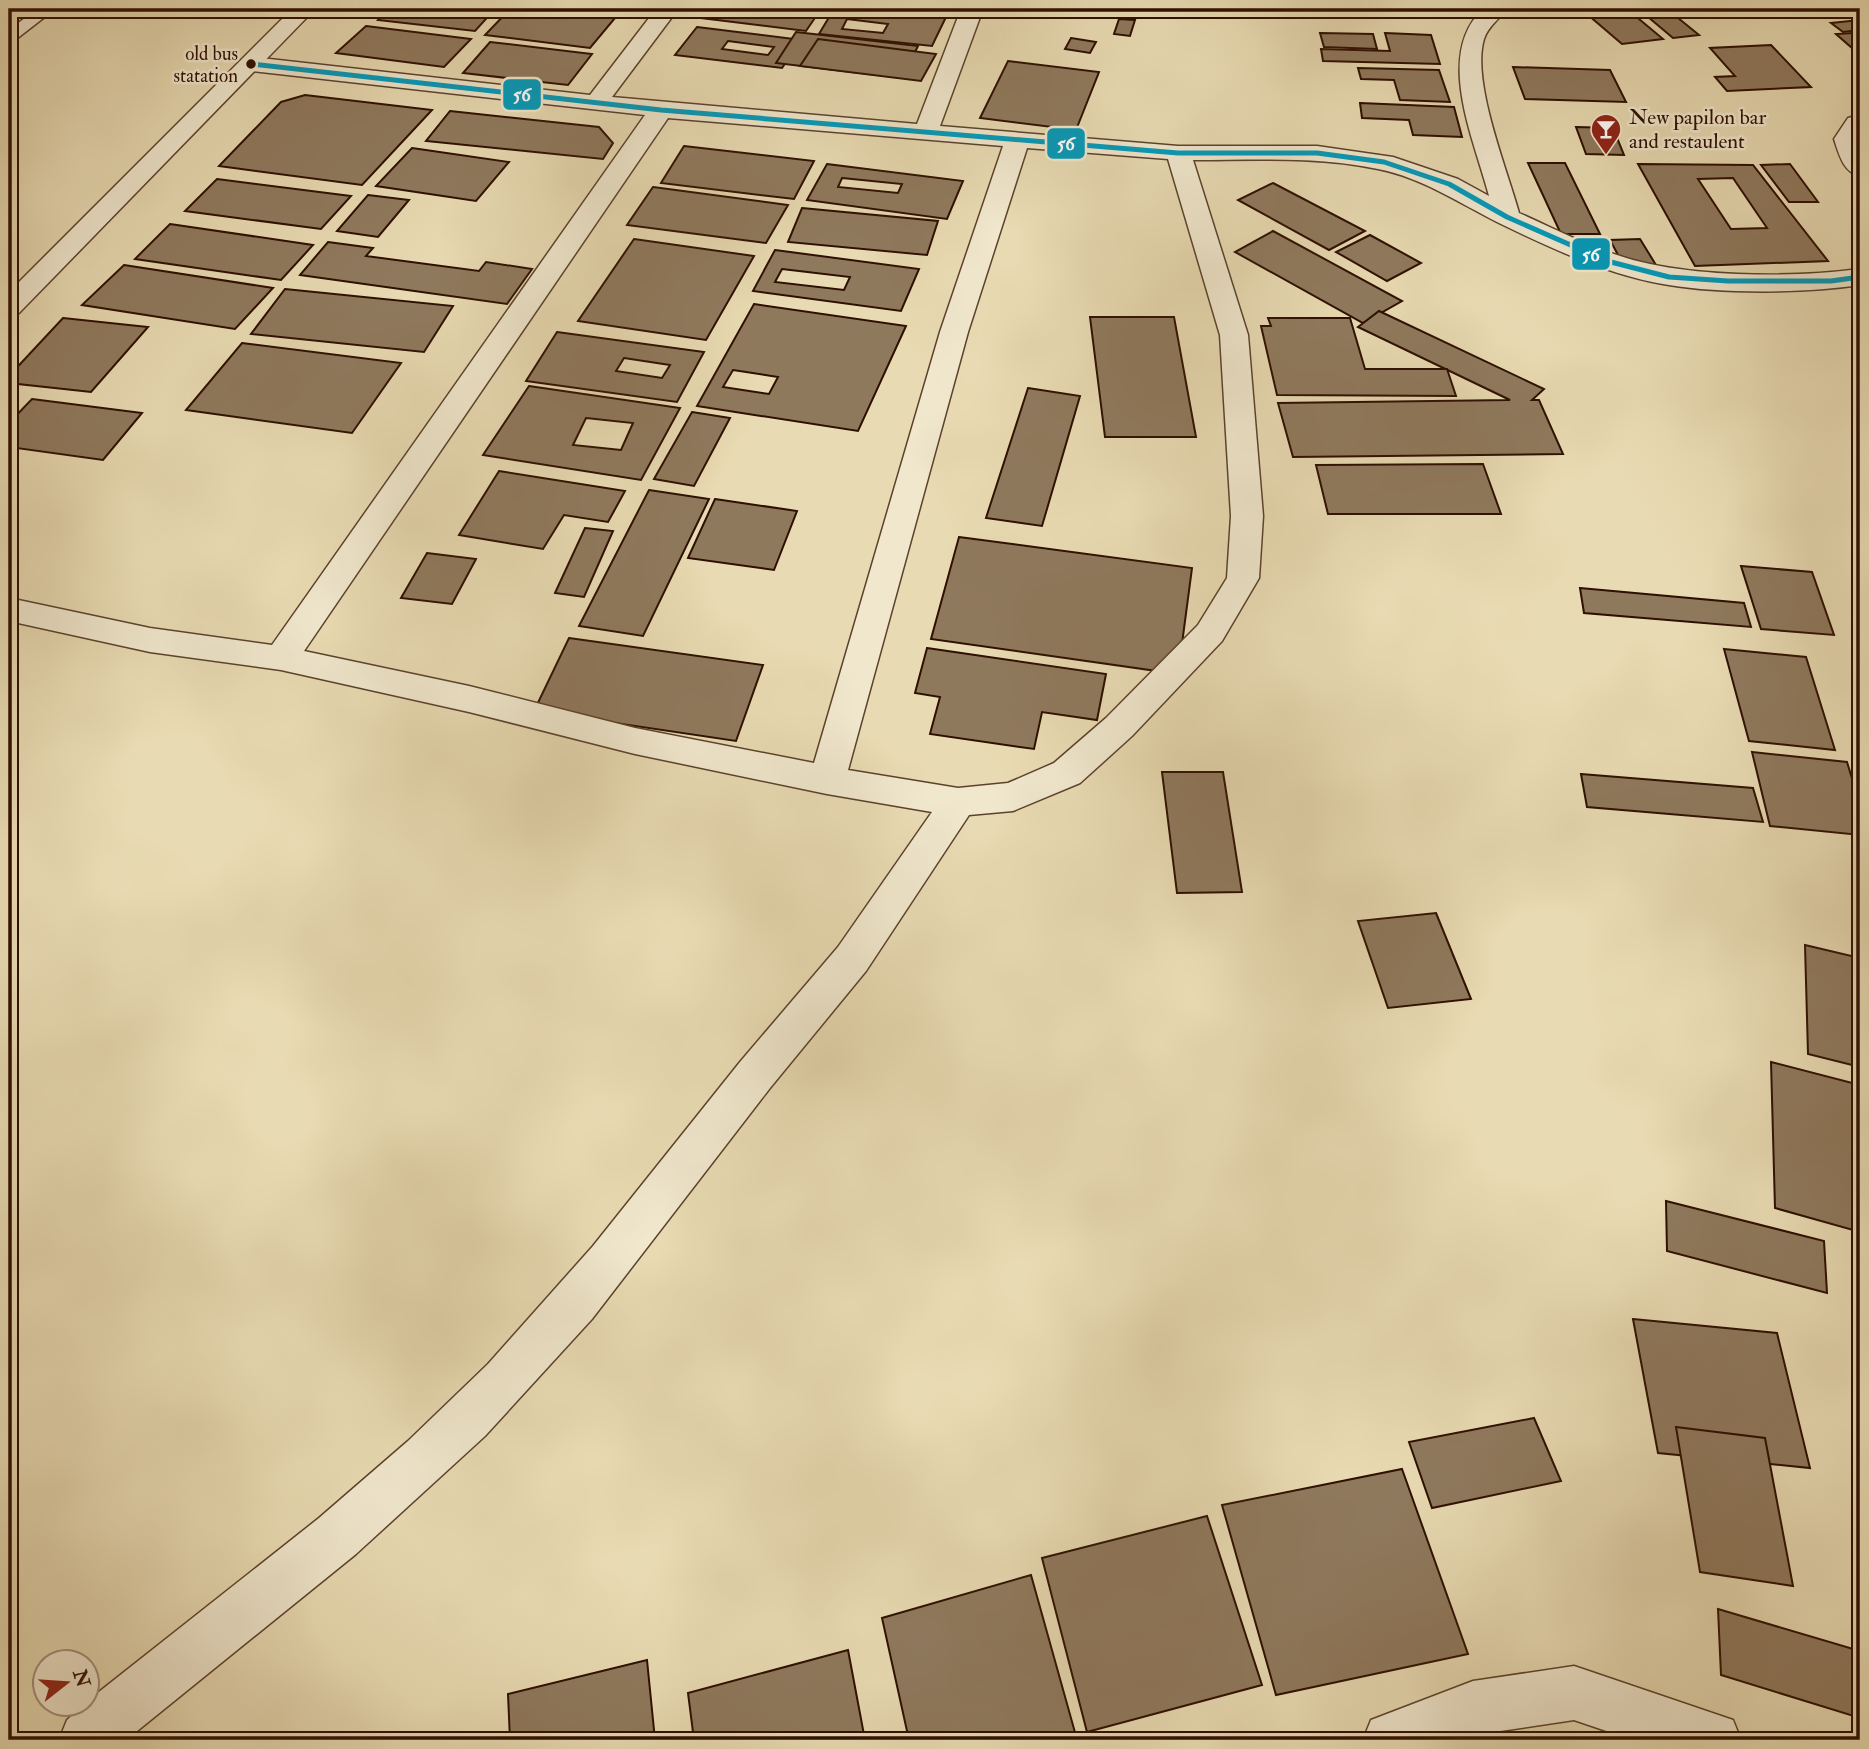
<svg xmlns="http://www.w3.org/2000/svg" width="1869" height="1749" font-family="'IM FELL Double Pica',serif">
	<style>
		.building { fill: #8f795d; stroke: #2e0f00; stroke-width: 2; fill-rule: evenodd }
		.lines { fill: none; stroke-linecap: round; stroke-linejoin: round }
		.service-casing { stroke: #5c422c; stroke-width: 3 }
		.minor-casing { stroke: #5c422c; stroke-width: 3 }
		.tertiary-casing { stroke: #5c422c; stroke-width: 3 }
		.service { fill: #f0e7cd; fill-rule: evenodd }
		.minor { fill: #f0e7cd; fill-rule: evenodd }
		.tertiary { fill: #f0e7cd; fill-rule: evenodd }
		.bus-1-casing { stroke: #f0e7cd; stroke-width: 9 }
		.bus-1 { stroke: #059ab9; stroke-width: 5 }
		.bus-dot { fill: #2e0f00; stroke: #f0e7cd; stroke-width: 2.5 }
		.labels { text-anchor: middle; stroke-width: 5; stroke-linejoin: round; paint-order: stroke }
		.far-bus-label { font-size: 19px; fill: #2e0f00; stroke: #f0e7cd; text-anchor: end }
		.far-poi-label { font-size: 21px; fill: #2e0f00; stroke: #f0e7cd; text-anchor: start }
		.line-badge { stroke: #f0e7cd; stroke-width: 2.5 }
		.badge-label { font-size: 19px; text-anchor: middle; font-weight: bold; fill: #fff }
	</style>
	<rect width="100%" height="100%" fill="#e8dab2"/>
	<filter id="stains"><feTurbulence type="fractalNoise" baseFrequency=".00286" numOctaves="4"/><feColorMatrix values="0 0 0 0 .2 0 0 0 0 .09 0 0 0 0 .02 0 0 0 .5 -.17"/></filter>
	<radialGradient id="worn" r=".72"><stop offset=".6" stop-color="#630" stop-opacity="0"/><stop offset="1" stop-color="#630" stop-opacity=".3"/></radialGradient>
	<g class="building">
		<path d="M389 9H495L475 31 378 20Z"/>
		<path d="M510 9H537L615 18 590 48 485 35Z"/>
		<path d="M698 9H821L806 31 692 17Z"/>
		<path d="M834 9H870L946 17 932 46 819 34ZM847 19 888 24 883 33 842 29Z"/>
		<path d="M1581 9H1627L1663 39 1622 44Z"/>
		<path d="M1667 9 1699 35 1673 38 1641 11Z"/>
		<path d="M1119 19 1135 20 1130 36 1114 34Z"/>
		<path d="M1859 20 1860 30 1843 32 1831 23Z"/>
		<path d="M366 26 471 39 444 67 336 53Z"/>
		<path d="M697 27 802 40 782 68 675 55ZM728 41 774 47 768 55 722 49Z"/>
		<path d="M796 32 918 46 902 78 776 63Z"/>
		<path d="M1320 33 1373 34 1377 49 1324 47Z"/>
		<path d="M1385 33 1431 35 1440 64 1323 61 1321 49 1390 51Z"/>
		<path d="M1853 33 1860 39V55L1836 34Z"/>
		<path d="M1071 38 1096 42 1090 53 1065 49Z"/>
		<path d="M818 39 936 54 921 81 800 66Z"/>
		<path d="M490 42 592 54 568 85 463 73Z"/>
		<path d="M1771 45 1811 87 1727 91 1715 77 1735 76 1710 48Z"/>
		<path d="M1008 61 1099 72 1076 130 980 118Z"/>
		<path d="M1513 67 1610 70 1626 102 1525 99Z"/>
		<path d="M1358 68 1439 70 1450 102 1400 100 1394 80 1361 79Z"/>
		<path d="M305 95 432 110 362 185 219 166 281 102Z"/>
		<path d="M1360 103 1454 107 1462 137 1413 135 1409 120 1362 118Z"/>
		<path d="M450 111 599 127 613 143 603 159 426 141Z"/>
		<path d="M1576 127 1613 128 1624 155 1586 154Z"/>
		<path d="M684 146 814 161 794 199 661 183Z"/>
		<path d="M412 148 509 162 476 201 376 186Z"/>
		<path d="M1528 163H1565L1600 234H1561Z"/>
		<path d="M827 164 963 181 947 219 807 200ZM842 178 902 184 898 193 838 187Z"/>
		<path d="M1638 164 1753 165 1828 261 1695 266ZM1733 178 1767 228 1731 229 1698 179Z"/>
		<path d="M1790 164 1818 202H1789L1761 165Z"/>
		<path d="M217 179 351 196 321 229 185 211Z"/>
		<path d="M1273 183 1365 231 1329 250 1238 200Z"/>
		<path d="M653 187 788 205 766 243 627 225Z"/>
		<path d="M368 195 409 200 378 237 337 231Z"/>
		<path d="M802 208 938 221 927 255 788 242Z"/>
		<path d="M170 224 313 245 281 280 135 259Z"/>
		<path d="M1273 231 1402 301 1363 323 1235 252Z"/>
		<path d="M1370 235 1421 263 1387 281 1336 252Z"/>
		<path d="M634 239 754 256 706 340 578 321Z"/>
		<path d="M1640 239 1656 265 1624 266 1610 240Z"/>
		<path d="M328 242 373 248 366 256 479 271 486 262 532 269 507 304 300 275Z"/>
		<path d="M775 250 919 269 901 311 753 291ZM782 269 850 277 844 290 775 282Z"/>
		<path d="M124 265 273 288 235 329 82 305Z"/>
		<path d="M285 289 453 306 424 352 251 334Z"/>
		<path d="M754 304 906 326 858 431 697 406ZM733 370 778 377 769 394 723 387Z"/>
		<path d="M1379 311 1544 389 1532 400H1539L1563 454 1293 457 1278 403 1510 400 1358 327Z"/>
		<path d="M1090 317H1174L1196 437H1105Z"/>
		<path d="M63 318 148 327 91 392 9 383V376Z"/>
		<path d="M1268 318H1350L1365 369H1447L1456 396 1277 395 1261 326H1271Z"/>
		<path d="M557 332 704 352 677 402 526 381ZM624 358 670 365 662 378 616 371Z"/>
		<path d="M242 343 401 363 352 433 186 410Z"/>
		<path d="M529 386 680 408 641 480 483 455ZM586 418 633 423 621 450 573 445Z"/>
		<path d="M1028 388 1080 396 1042 526 986 518Z"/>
		<path d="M32 399 142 413 103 460 9 447V423Z"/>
		<path d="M692 412 730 418 694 486 654 479Z"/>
		<path d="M1483 464 1501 514H1328L1316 465Z"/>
		<path d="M499 471 625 491 608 522 564 515 543 549 459 535Z"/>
		<path d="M649 490 709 499 643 636 579 626Z"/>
		<path d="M715 499 797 511 774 570 688 558Z"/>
		<path d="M585 528 613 531 584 597 555 593Z"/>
		<path d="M959 537 1192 568 1178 674 931 639Z"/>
		<path d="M427 553 476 559 452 604 401 598Z"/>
		<path d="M1741 566 1812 572 1834 635 1761 629Z"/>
		<path d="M1580 588 1744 603 1751 627 1584 613Z"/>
		<path d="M569 638 763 665 736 741 534 711Z"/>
		<path d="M927 648 1106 674 1097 720 1042 712 1034 749 930 734 940 697 915 693Z"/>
		<path d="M1724 649 1806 657 1835 750 1749 741Z"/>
		<path d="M1752 752 1847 762 1860 805V835L1770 826Z"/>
		<path d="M1162 772H1223L1242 892 1177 893Z"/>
		<path d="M1581 774 1753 788 1763 822 1587 807Z"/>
		<path d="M1436 913 1471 999 1388 1008 1358 921Z"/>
		<path d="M1805 945 1860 958V1067L1808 1054Z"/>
		<path d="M1771 1062 1860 1085V1232L1775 1208Z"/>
		<path d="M1666 1201 1824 1241 1827 1293 1667 1251Z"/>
		<path d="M1633 1319 1777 1333 1810 1468 1658 1453Z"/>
		<path d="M1534 1418 1561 1481 1432 1508 1409 1442Z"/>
		<path d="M1676 1427 1765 1438 1793 1586 1700 1572Z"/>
		<path d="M1402 1469 1468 1654 1276 1695 1222 1505Z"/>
		<path d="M1207 1516 1262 1685 1087 1732 1042 1558Z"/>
		<path d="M1031 1575 1076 1736 1062 1740H909L882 1618Z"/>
		<path d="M1718 1609 1860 1651V1718L1721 1675Z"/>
		<path d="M848 1650 865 1740H694L688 1693Z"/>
		<path d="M647 1660 655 1740H510L508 1694Z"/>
	</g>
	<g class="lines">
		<g class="service-casing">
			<path id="service" d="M37 9H55L15 40 9 42V30Z"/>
		</g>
		<g class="minor-casing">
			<g id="minor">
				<path d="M656 9H678L612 97 917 124 961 9H983L940 126 1178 146H1317L1393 157 1458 179 1489 196C1475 141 1434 55 1483 9H1506C1499 20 1488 26 1484 39 1471 81 1507 169 1519 213 1551 227 1583 244 1617 255 1683 278 1791 278 1860 269V285C1807 293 1722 294 1669 285 1610 276 1553 249 1499 223 1459 203 1423 178 1378 169 1318 156 1254 160 1193 160L1248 335 1263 516 1259 578 1222 641 1132 736 1080 783 1013 811 969 815 866 971 770 1088 592 1319 485 1436 356 1554 126 1740H59L67 1720 90 1699 319 1518 408 1441 488 1364 593 1246 740 1062 838 947 932 812 827 794 635 754 469 712 281 670 150 652 9 621V598L150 628 272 645 645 115 251 71 243 69 240 64 243 59 251 57 590 95ZM668 118 1003 146 940 332 814 763 635 728 469 686 304 651ZM1027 148 1168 159 1220 335 1231 516 1227 578 1198 625 1106 718 1054 763 1008 783 958 788 848 770 968 332Z"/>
				<path d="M1860 115V176C1843 172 1839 154 1834 139L1848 118Z"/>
				<path d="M1574 1666 1733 1720 1741 1740H1633L1574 1720 1473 1735 1461 1740H1363L1371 1720 1473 1681Z"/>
			</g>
		</g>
		<g class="tertiary-casing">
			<path id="tertiary" d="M292 9H315L19 313 9 315V292Z"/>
		</g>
		<use href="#service" class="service"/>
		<use href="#minor" class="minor"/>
		<use href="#tertiary" class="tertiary"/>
		<g class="bus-1-casing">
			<path id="bus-1" d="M251 64 661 110 1178 153H1317L1384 162 1449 184 1507 217 1607 261 1669 277 1728 281H1831L1860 277"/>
		</g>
		<use href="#bus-1" class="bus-1"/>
	</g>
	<defs>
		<g id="bar-pin" transform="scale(1.575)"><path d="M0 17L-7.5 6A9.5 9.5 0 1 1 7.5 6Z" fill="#8f2418" stroke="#f0e7cd"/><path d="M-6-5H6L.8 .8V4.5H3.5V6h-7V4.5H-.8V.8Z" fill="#fff"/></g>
	</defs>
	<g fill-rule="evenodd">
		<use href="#bar-pin" x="1606" y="129"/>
	</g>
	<circle class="bus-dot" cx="251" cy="64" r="6"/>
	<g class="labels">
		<g class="far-bus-label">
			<text x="238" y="60">old bus<tspan x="238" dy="22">statation</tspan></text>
		</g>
		<g class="far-poi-label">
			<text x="1629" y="124">New papilon bar<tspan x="1629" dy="24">and restaulent</tspan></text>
		</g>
	</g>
	<g class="line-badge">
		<rect x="502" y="78" width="40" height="33" rx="7" fill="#059ab9"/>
		<rect x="1046" y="127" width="40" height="33" rx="7" fill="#059ab9"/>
		<rect x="1571" y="237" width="40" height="34" rx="7" fill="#059ab9"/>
	</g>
	<g class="badge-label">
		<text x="522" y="101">56</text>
		<text x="1066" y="150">56</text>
		<text x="1591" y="261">56</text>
	</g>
	<rect width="1869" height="1749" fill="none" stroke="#e8dab2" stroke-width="35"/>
	<rect x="10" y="10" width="1848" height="1728" fill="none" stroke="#2e0f00" stroke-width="3.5"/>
	<rect x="18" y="18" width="1834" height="1714" fill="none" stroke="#2e0f00" stroke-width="2"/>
	<g transform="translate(66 1683) rotate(73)"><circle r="33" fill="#f0e7cd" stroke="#a2917b" stroke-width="2"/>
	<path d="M0-5L12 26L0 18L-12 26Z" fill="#8f2418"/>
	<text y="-10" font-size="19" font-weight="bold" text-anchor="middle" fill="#2e0f00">N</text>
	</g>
	<rect width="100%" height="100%" filter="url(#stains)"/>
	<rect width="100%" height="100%" fill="url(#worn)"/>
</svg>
